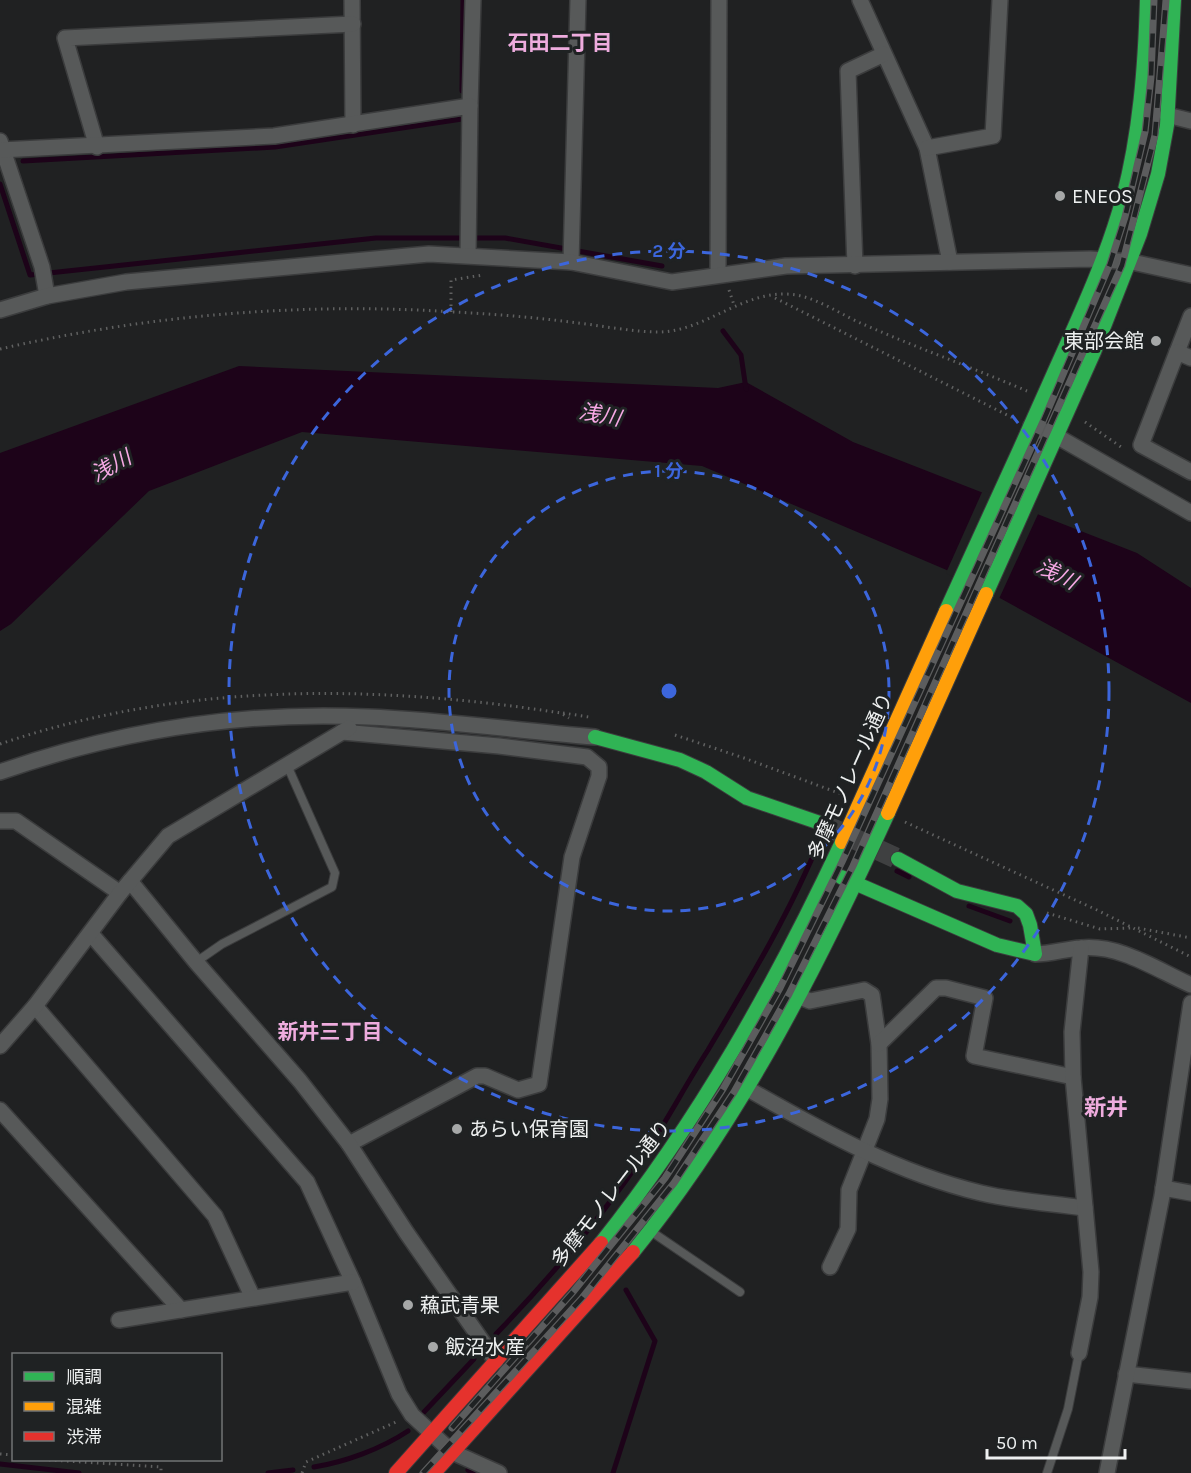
<svg xmlns="http://www.w3.org/2000/svg" width="1191" height="1473" font-family="Karla,'Noto Sans JP',sans-serif">
	<style>
		.water { fill: #1d0319 }
		.pier { fill: #202122 }
		.lines { fill: none; stroke-linecap: round; stroke-linejoin: round }
		.stream { stroke: #1d0319; stroke-width: 5 }
		.secondary-tunnel { stroke: #3f4041; stroke-width: 21; stroke-dasharray: 21 10; stroke-linecap: butt }
		.lane-casing { stroke: #3b3c3d; stroke-width: 10 }
		.street-casing { stroke: #3b3c3d; stroke-width: 18 }
		.fast-casing { stroke: #3b3c3d; stroke-width: 16 }
		.slow-casing { stroke: #3b3c3d; stroke-width: 16 }
		.jam-casing { stroke: #3b3c3d; stroke-width: 16 }
		.path { stroke: #606161; stroke-width: 3; stroke-dasharray: 1.5 4.5; stroke-linecap: butt }
		.lane { stroke: #575959; stroke-width: 8 }
		.street { stroke: #575959; stroke-width: 15 }
		.fast { stroke: #30b455; stroke-width: 14 }
		.slow { stroke: #ff9f0a; stroke-width: 14 }
		.jam { stroke: #e5322d; stroke-width: 14 }
		.rail-casing { stroke: #5c5d5e; stroke-width: 7 }
		.rail { stroke: #1f2223; stroke-width: 4.5; stroke-dasharray: 14; stroke-linecap: butt }
		.ring { fill: none; stroke: #3c66dc; stroke-width: 3; stroke-dasharray: 10 8 }
		.poi-dot { fill: #a6a8a8; stroke: #1f2223; stroke-width: 2 }
		.labels { text-anchor: middle; stroke-width: 6; stroke-linejoin: round; paint-order: stroke }
		.poi-label { font-size: 20px; fill: #eef0f0; stroke: #1f2223; text-anchor: start }
		.street-label { font-size: 20px; fill: #eef0f0; stroke: #1f2223 }
		.neighbourhood-label { font-size: 21px; font-weight: bold; fill: #eeacde; stroke: #1f2223 }
		.water-label { font-size: 21px; font-style: italic; fill: #f6a8e4; stroke: #1f2223 }
		.quarter-label { font-size: 22px; font-weight: bold; fill: #eeacde; stroke: #1f2223 }
		.centre { fill: #3c66dc; stroke: #1f2223; stroke-width: 3 }
		.ring-label { font-size: 18px; text-anchor: middle; font-weight: bold; fill: #3c66dc; stroke: #1f2223; stroke-width: 6; stroke-linejoin: round; paint-order: stroke }
	</style>
	<rect width="100%" height="100%" fill="#202122"/>
	<path class="water" d="M239 366 718 388 746 382 853 442 1137 553 1191 588V703L956 574 702 466 302 432 149 491 11 624 0 631V453Z"/>
	<path class="pier" d="M983 490 1039 512 998 601 946 573Z"/>
	<g class="lines">
		<g class="stream">
			<path d="M462 91 463 0"/>
			<path d="M23 161 275 147 462 119"/>
			<path d="M0 184 30 275 376 238H505L662 266"/>
			<path d="M723 331 741 355 746 389"/>
			<path d="M897 871 909 877"/>
			<path d="M969 906 1010 921"/>
			<path d="M496 1334C550 1278 600 1219 644 1155 667 1121 686 1084 708 1050 749 981 791 911 821 837L825 839"/>
			<path d="M424 1412 474 1359"/>
			<path d="M0 1464 79 1473"/>
			<path d="M314 1467C345 1462 381 1449 408 1431"/>
			<path d="M468 1470 473 1473"/>
			<path d="M268 1473 293 1470"/>
			<path d="M613 1473 655 1341 626 1290"/>
		</g>
		<path class="secondary-tunnel" d="M820 823 898 859"/>
		<g class="lane-casing">
			<g id="lane">
				<path d="M196 962 222 944 332 887 335 873 287 765"/>
				<path d="M652 1232 740 1292"/>
				<path d="M1047 1473 1068 1409 1079 1353"/>
			</g>
		</g>
		<g class="street-casing">
			<g id="street">
				<path d="M352 0 353 125"/>
				<path d="M860 0 927 148 950 262"/>
				<path d="M470 106 473 0"/>
				<path d="M1167 115 1191 121"/>
				<path d="M0 141 42 267 47 296"/>
				<path d="M97 147 65 38 353 24"/>
				<path d="M927 148 993 136 1000 0"/>
				<path d="M0 150 274 136 470 106 468 255"/>
				<path d="M571 262 578 0"/>
				<path d="M855 266 848 71 884 54"/>
				<path d="M718 275 719 0"/>
				<path d="M0 310 47 296 126 282 429 254 571 262 672 282 786 266 1090 259 1132 262 1191 275"/>
				<path d="M1177 352 1191 316"/>
				<path d="M1191 358 1177 352 1141 445 1191 472"/>
				<path d="M1031 426 1058 437 1191 513"/>
				<path d="M342 732 499 746 587 757 599 767V776L572 857 539 1084 518 1090 485 1076H477L349 1144"/>
				<path d="M0 772C118 731 243 711 368 717 444 720 519 731 595 737"/>
				<path d="M0 821H16L120 893"/>
				<path d="M130 881 196 962 300 1081 349 1144 406 1232 496 1361"/>
				<path d="M91 934 307 1182 353 1282 399 1394 412 1415 452 1452 499 1473"/>
				<path d="M1035 954C1051 954 1065 949 1081 948 1120 944 1157 970 1191 985"/>
				<path d="M798 996 810 1001 864 990 872 995 879 1044 880 1099 877 1119 849 1190 848 1229 830 1267"/>
				<path d="M35 1006 215 1216 253 1298"/>
				<path d="M879 1044 936 988H946L985 998 974 1056 1073 1077"/>
				<path d="M0 1046 35 1006 120 893 168 836 349 728"/>
				<path d="M748 1089C822 1131 897 1173 981 1193 1014 1201 1050 1203 1085 1208"/>
				<path d="M0 1110 181 1310"/>
				<path d="M1163 1188 1191 1193"/>
				<path d="M119 1320 353 1282"/>
				<path d="M1079 1353 1090 1297 1091 1272 1073 1077 1072 1032 1081 948"/>
				<path d="M1126 1374 1191 1381"/>
				<path d="M1107 1473 1162 1196 1191 1003"/>
			</g>
		</g>
		<g class="fast-casing">
			<g id="fast">
				<path d="M986 594 1094 352 1140 234 1158 174 1167 125 1174 0"/>
				<path d="M946 611C982 533 1018 454 1053 375 1079 317 1106 260 1123 198 1140 133 1145 67 1147 0"/>
				<path d="M595 737 680 760 706 772 747 798 820 823"/>
				<path d="M841 877 997 945 1035 954 1030 925 1026 914 1017 906 957 891 898 859"/>
				<path d="M601 1243C699 1120 775 985 842 842"/>
				<path d="M633 1252C741 1119 817 968 888 813"/>
			</g>
		</g>
		<g class="slow-casing">
			<g id="slow">
				<path d="M888 813 986 594"/>
				<path d="M842 842 946 611"/>
			</g>
		</g>
		<g class="jam-casing">
			<g id="jam">
				<path d="M396 1473 601 1243"/>
				<path d="M434 1473 633 1252"/>
			</g>
		</g>
		<g class="path">
			<path d="M729 290 734 305"/>
			<path d="M775 298 1013 418"/>
			<path d="M451 312V280L483 275"/>
			<path d="M0 349C149 315 301 302 454 312 492 314 531 317 570 322 599 325 630 332 660 332 707 331 746 287 796 295 820 299 843 316 865 325 918 348 973 368 1027 391"/>
			<path d="M1085 422 1124 449"/>
			<path d="M563 713 589 717"/>
			<path d="M675 735 744 758 844 795"/>
			<path d="M0 744C182 682 373 684 561 713L569 718"/>
			<path d="M905 822 1097 910 1191 957"/>
			<path d="M1047 913 1100 929 1132 928"/>
			<path d="M1138 928 1191 938"/>
			<path d="M0 1454 14 1455"/>
			<path d="M49 1460 161 1467V1473"/>
			<path d="M302 1473 306 1462 396 1422"/>
		</g>
		<use href="#lane" class="lane"/>
		<use href="#street" class="street"/>
		<use href="#fast" class="fast"/>
		<use href="#slow" class="slow"/>
		<use href="#jam" class="jam"/>
		<g class="rail-casing">
			<g id="rail">
				<path d="M452 1428 573 1292 665 1178 723 1089 780 988 842 862 1042 424 1110 264 1125 217 1145 132 1151 77 1154 0"/>
				<path d="M423 1473 582 1298 674 1183 734 1092 789 994 853 866 1122 265 1155 135 1166 0"/>
			</g>
		</g>
		<use href="#rail" class="rail"/>
	</g>
	<g class="ring">
		<circle cx="669" cy="691" r="220"/>
		<circle cx="669" cy="691" r="440"/>
	</g>
	<g class="poi-dot">
		<circle cx="1060" cy="196" r="6"/>
		<circle cx="1156" cy="341" r="6"/>
		<circle cx="457" cy="1129" r="6"/>
		<circle cx="408" cy="1305" r="6"/>
		<circle cx="433" cy="1347" r="6"/>
	</g>
	<g class="labels">
		<g class="poi-label">
			<text x="1072" y="203">ENEOS</text>
			<text x="1144" y="348" text-anchor="end">東部会館</text>
			<text x="469" y="1136">あらい保育園</text>
			<text x="420" y="1312">蘓武青果</text>
			<text x="445" y="1354">飯沼水産</text>
		</g>
		<g class="street-label">
			<text transform="translate(850 776) rotate(-66)" y="7">多摩モノレール通り</text>
			<text transform="translate(611 1193) rotate(-52)" y="7">多摩モノレール通り</text>
		</g>
		<g class="neighbourhood-label">
			<text x="560" y="50">石田二丁目</text>
			<text x="330" y="1039">新井三丁目</text>
		</g>
		<g class="water-label">
			<text transform="translate(600 415) rotate(11)" y="7">浅川</text>
			<text transform="translate(111 466) rotate(-29)" y="7">浅川</text>
			<text transform="translate(1057 574) rotate(27)" y="7">浅川</text>
		</g>
		<g class="quarter-label">
			<text x="1106" y="1115">新井</text>
		</g>
	</g>
	<circle cx="669" cy="691" r="9" class="centre"/>
	<g class="ring-label">
		<text x="669" y="257">2 分</text>
		<text x="669" y="477">1 分</text>
	</g>
	<rect x="12" y="1353" width="210" height="108" fill="#1f2223" stroke="#727475" stroke-width="1.5"/>
	<rect x="24" y="1372" width="30" height="9" fill="#30b455" stroke="#727475" stroke-width="1.5"/>
	<text x="66" y="1383" font-size="18" fill="#eef0f0">順調</text>
	<rect x="24" y="1402" width="30" height="9" fill="#ff9f0a" stroke="#727475" stroke-width="1.5"/>
	<text x="66" y="1413" font-size="18" fill="#eef0f0">混雑</text>
	<rect x="24" y="1432" width="30" height="9" fill="#e5322d" stroke="#727475" stroke-width="1.5"/>
	<text x="66" y="1443" font-size="18" fill="#eef0f0">渋滞</text>
	<path d="M987 1449v9h138v-9" fill="none" stroke="#eef0f0" stroke-width="3"/>
	<text x="996" y="1449" font-size="18" fill="#eef0f0" stroke="#1f2223" stroke-width="4.5" paint-order="stroke">50 m</text>
</svg>
